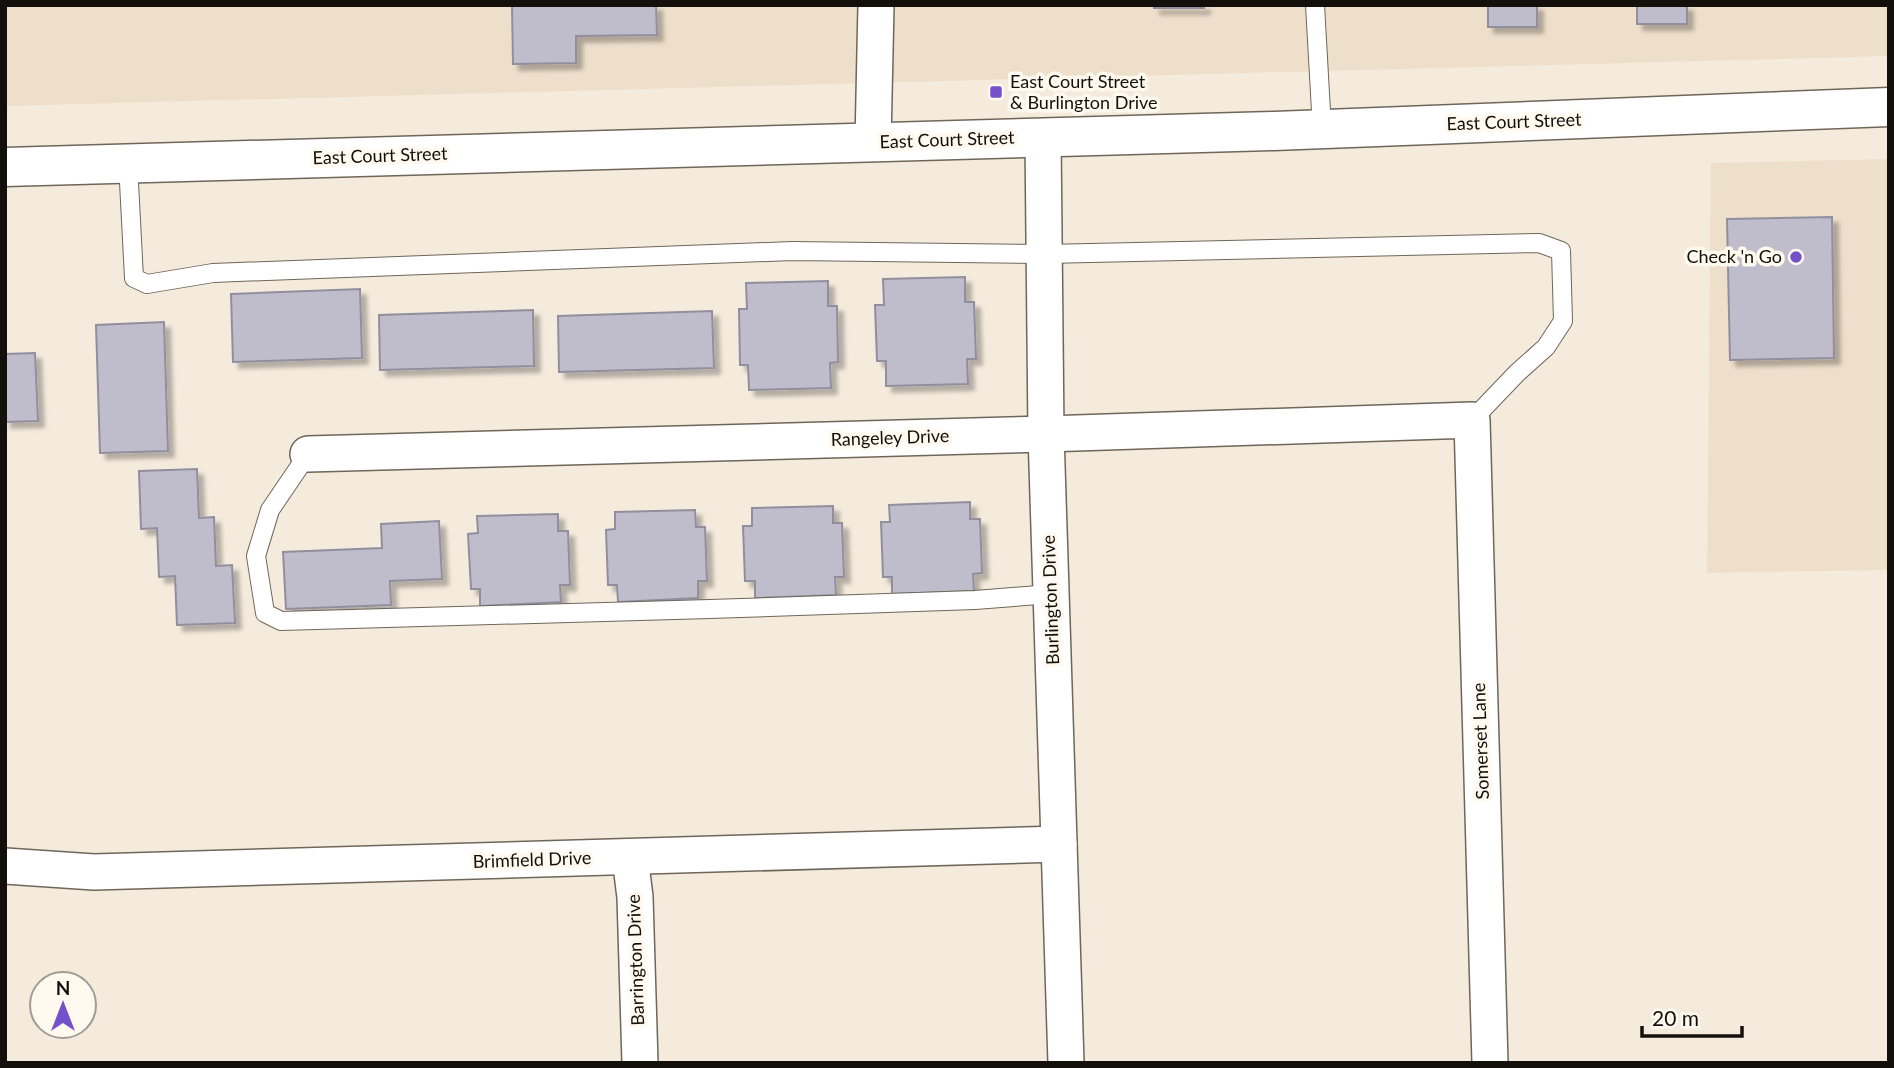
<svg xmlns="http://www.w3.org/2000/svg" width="1894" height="1068" font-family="Lato,sans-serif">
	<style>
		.built { fill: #eedfcb }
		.building { fill: #bfbdcc; stroke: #918f9d; stroke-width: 2; filter: url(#shadow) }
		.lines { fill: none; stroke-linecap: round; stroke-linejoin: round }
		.service-casing { stroke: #6e665a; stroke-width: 20 }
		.minor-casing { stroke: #6e665a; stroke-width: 38 }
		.tertiary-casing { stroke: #6e665a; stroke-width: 41 }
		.service { stroke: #fff; stroke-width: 18 }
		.minor { stroke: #fff; stroke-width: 35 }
		.tertiary { stroke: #fff; stroke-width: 38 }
		.poi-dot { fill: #7451cb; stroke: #fff9f0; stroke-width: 2.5 }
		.labels { text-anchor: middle; stroke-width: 7; stroke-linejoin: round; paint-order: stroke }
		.poi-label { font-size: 18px; fill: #13100b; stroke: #fff9f0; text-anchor: start }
		.street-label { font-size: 18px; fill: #13100b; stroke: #fff9f0 }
	</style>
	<defs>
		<filter id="shadow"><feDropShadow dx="6" dy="6" stdDeviation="2" flood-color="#0004"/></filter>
	</defs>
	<rect width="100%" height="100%" fill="#f5ebdd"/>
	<g class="built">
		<path d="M5 5H1887L1889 56 5 106Z"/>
		<path d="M1889 159V570L1707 573 1711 163Z"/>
	</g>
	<g class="building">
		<path d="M512 5H656L657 35 576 36V63L513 64Z"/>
		<rect x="1154" y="5" width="50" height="3"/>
		<rect x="1488" y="5" width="49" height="22"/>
		<rect x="1637" y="5" width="50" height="19"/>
		<path d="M1832 217 1834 358 1730 360 1727 219Z"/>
		<path d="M965 277V302H974L976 359H967L968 384 886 386V361H877L875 305H884L883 279Z"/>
		<path d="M828 281V306H837L838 362 830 363 831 388 749 390 748 365H740L739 309H747L746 283Z"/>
		<path d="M360 289 362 358 233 362 231 294Z"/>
		<path d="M533 310 534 366 380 370 379 315Z"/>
		<path d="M712 311 714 368 559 372 558 316Z"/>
		<path d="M164 322 168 451 100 453 96 325Z"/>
		<path d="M35 353 38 421 5 422V354Z"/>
		<path d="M197 469 199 518 214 517 216 566 232 565 235 623 177 625 175 576 159 577 157 528 141 529 139 471Z"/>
		<path d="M970 502V519H980L982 573 973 574 974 591 892 594V577H883L881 522H890L889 505Z"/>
		<path d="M833 506V523H842L844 577H835L836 595 755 598V581H745L743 526H752V508Z"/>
		<path d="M695 510 696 527H705L707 581H698V598L618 602 617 585H608L606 530 615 529V512Z"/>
		<path d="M558 514V531H568L570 585H560L561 602 480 606V589H471L468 534 478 533 477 516Z"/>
		<path d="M439 521 442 579 390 581 391 605 286 609 283 552 382 548 381 524Z"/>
	</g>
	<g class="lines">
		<g class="service-casing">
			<g id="service">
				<path d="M1315 5 1322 129"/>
				<path d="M128 163 134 278 147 284 213 273 792 251 1045 254 1539 243 1561 251 1563 321 1546 347 1517 373 1472 420"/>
				<path d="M308 454 270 510 256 556 265 613 281 621 710 609 975 600 1051 594"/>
			</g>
		</g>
		<g class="minor-casing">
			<g id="minor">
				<path d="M1043 137 1046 434 1066 1063"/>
				<path d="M873 142 876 5"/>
				<path d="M308 454 1046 434 1472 420 1490 1063"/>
				<path d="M630 857 635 897 640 1063"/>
				<path d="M5 866 94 872 1059 844"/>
			</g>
		</g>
		<g class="tertiary-casing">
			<path id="tertiary" d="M5 167 1274 131 1889 107"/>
		</g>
		<use href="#service" class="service"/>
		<use href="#minor" class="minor"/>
		<use href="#tertiary" class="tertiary"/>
	</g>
	<g class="poi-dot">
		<rect x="989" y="85" width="14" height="14" rx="3.5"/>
		<circle cx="1796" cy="257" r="7"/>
	</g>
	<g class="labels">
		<g class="poi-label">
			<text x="1010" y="88">East Court Street<tspan x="1010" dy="21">&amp; Burlington Drive</tspan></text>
			<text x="1782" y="263" text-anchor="end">Check 'n Go</text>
		</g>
		<g class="street-label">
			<text transform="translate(1514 122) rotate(-2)" y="6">East Court Street</text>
			<text transform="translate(947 140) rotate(-2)" y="6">East Court Street</text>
			<text transform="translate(380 156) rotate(-2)" y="6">East Court Street</text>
			<text transform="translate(890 438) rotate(-2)" y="6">Rangeley Drive</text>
			<text transform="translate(1051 600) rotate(-92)" y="6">Burlington Drive</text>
			<text transform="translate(1481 741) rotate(-92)" y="6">Somerset Lane</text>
			<text transform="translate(532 860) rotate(-2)" y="6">Brimfield Drive</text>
			<text transform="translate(636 960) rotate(-92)" y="6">Barrington Drive</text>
		</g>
	</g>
	<rect width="1894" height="1068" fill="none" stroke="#13100b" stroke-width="14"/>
	<g transform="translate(63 1005)"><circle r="33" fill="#fff9f0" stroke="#a19c94" stroke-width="2"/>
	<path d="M0-5L12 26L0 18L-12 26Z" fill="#7451cb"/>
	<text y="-10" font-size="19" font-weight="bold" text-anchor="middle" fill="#13100b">N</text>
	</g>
	<path d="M1642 1026v10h100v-10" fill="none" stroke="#13100b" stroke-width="3.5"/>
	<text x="1652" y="1026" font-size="21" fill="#13100b" stroke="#fff9f0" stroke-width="5" paint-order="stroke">20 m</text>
</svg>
